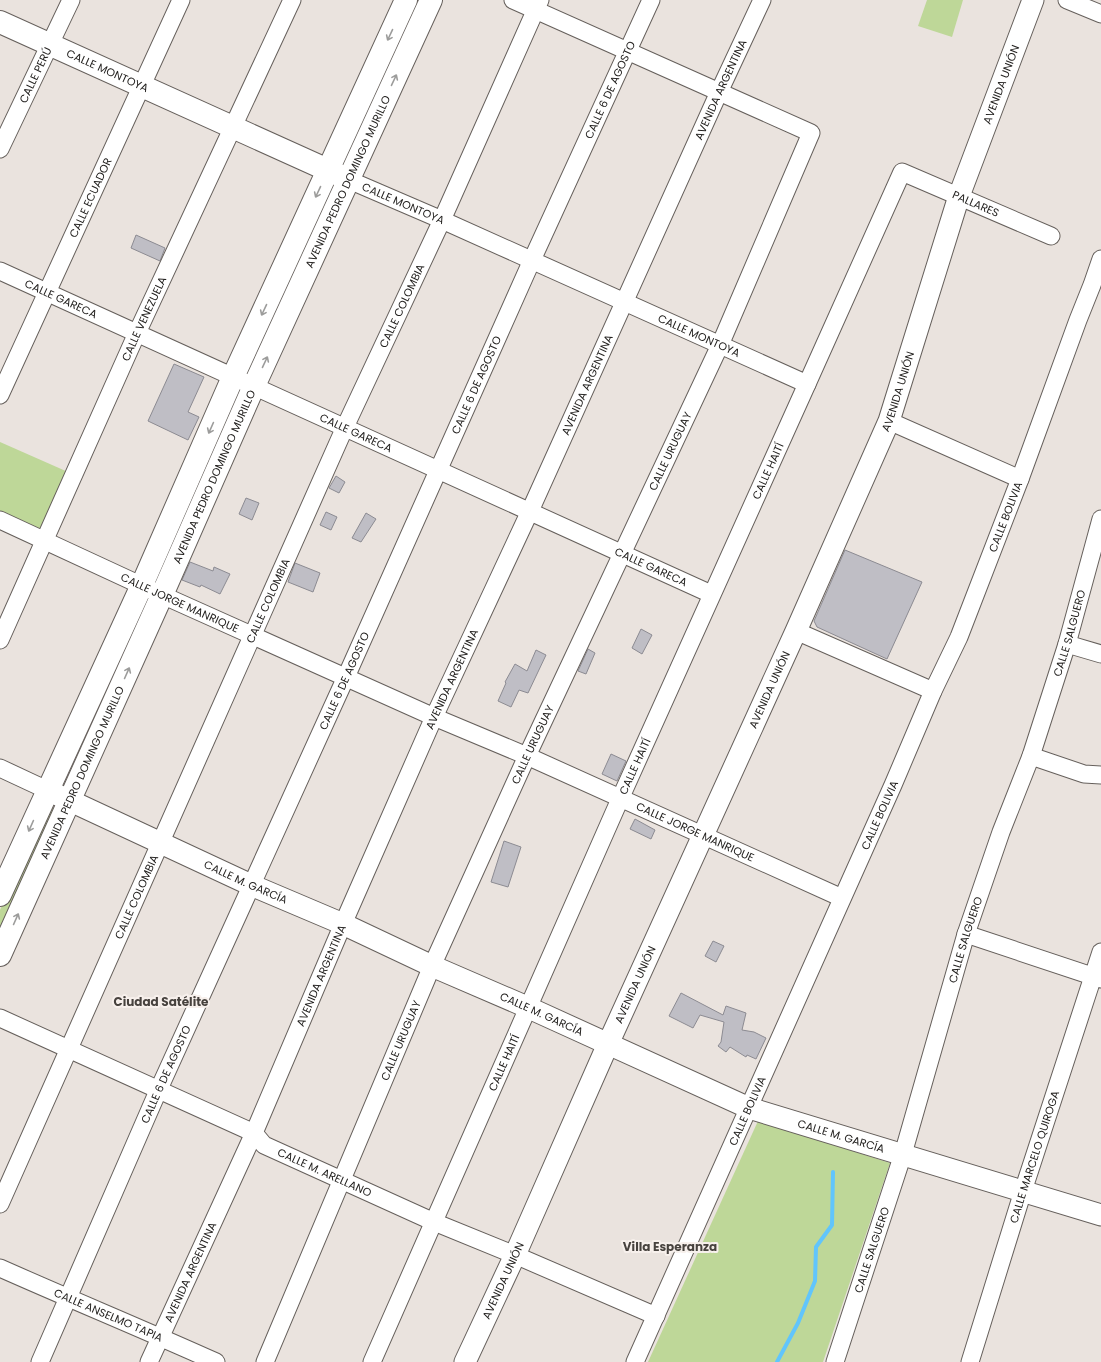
<svg xmlns="http://www.w3.org/2000/svg" width="1101" height="1362" font-family="Poppins,sans-serif">
	<style>
		.green { fill: #bed798 }
		.lines { fill: none; stroke-linecap: round; stroke-linejoin: round }
		.stream { stroke: #61c5fc; stroke-width: 4 }
		.building { fill: #bfbec5; stroke: #8c8b92 }
		.minor-casing { stroke: #66605c; stroke-width: 19 }
		.tertiary-casing { stroke: #66605c; stroke-width: 23 }
		.secondary-casing { stroke: #66605c; stroke-width: 24 }
		.minor { stroke: #fff; stroke-width: 17 }
		.tertiary { stroke: #fff; stroke-width: 21 }
		.secondary { stroke: #fff; stroke-width: 22 }
		.oneway { stroke: #9c9c9b }
		.labels { text-anchor: middle; stroke-width: 4; stroke-linejoin: round; paint-order: stroke }
		.street-label { font-size: 11px; fill: #242220; stroke: #f7f0ec }
		.neighbourhood-label { font-size: 12px; font-weight: bold; fill: #47423e; stroke: #f7f0ec }
	</style>
	<rect width="100%" height="100%" fill="#eae3de"/>
	<g class="green">
		<path d="M927 0H963L952 37 918 26Z"/>
		<path d="M0 442 68 472 42 531 0 512Z"/>
		<path d="M48 805 58 810 0 937V910Z"/>
		<path d="M758 1121 890 1163 823 1362H648Z"/>
	</g>
	<g class="lines">
		<path class="stream" d="M777 1362 798 1323 815 1281 816 1247 832 1225 833 1172"/>
	</g>
	<g class="building">
		<path d="M136 235 165 248 160 261 131 248Z"/>
		<path d="M174 364 204 377 188 412 199 417 188 440 148 421Z"/>
		<path d="M336 476 345 482 339 493 329 488Z"/>
		<path d="M246 498 259 503 252 520 239 514Z"/>
		<path d="M326 512 337 517 331 530 320 525Z"/>
		<path d="M366 513 376 519 361 542 352 538Z"/>
		<path d="M845 550 922 582 887 659 817 627 814 621Z"/>
		<path d="M190 562 213 571 214 567 230 574 220 594 201 585 200 587 182 580Z"/>
		<path d="M295 563 320 573 313 592 288 582Z"/>
		<path d="M641 629 652 635 642 654 632 648Z"/>
		<path d="M588 649 595 653 586 674 578 671Z"/>
		<path d="M536 650 546 655 528 693 519 690 511 707 498 701 506 683 505 682 515 664 527 671Z"/>
		<path d="M611 754 626 761 617 781 602 774Z"/>
		<path d="M635 819 655 830 651 839 630 829Z"/>
		<path d="M504 841 521 847 508 887 491 882Z"/>
		<path d="M713 941 724 946 716 962 705 956Z"/>
		<path d="M681 993 723 1015 726 1006 746 1013 742 1030 754 1032 766 1038 756 1059 747 1055 746 1057 730 1047 726 1052 718 1046 721 1042 724 1022 700 1015 693 1028 669 1016Z"/>
	</g>
	<g class="lines">
		<g class="minor-casing">
			<g id="minor">
				<path d="M1067 0 1101 14"/>
				<path id="s1" d="M0 149 71 0"/>
				<path id="s2" d="M349 180 442 220 807 384"/>
				<path id="s3" d="M0 271 711 594"/>
				<path id="s4" d="M0 395 181 0"/>
				<path d="M889 421 1020 479"/>
				<path id="s5" d="M0 520 162 595 434 717 527 756 842 898"/>
				<path d="M796 631 933 691"/>
				<path id="s6" d="M0 640 137 333 292 0"/>
				<path d="M1067 644 1101 654"/>
				<path d="M1031 756 1084 774 1101 775"/>
				<path d="M0 768 47 790"/>
				<path d="M966 934 1101 979"/>
				<path id="s7" d="M0 1018 254 1133 264 1145 434 1222 515 1255 656 1316"/>
				<path id="s8" d="M0 1204 345 427 442 220 540 0"/>
				<path id="s9" d="M0 1268C72 1300 145 1330 216 1362"/>
				<path id="s10" d="M40 1362 158 1091 346 677 532 260 651 0"/>
				<path id="s11" d="M149 1362 254 1133 343 924 434 717 530 511 719 92 762 0"/>
				<path id="s12" d="M265 1362 432 966 527 756 720 345 811 133 513 0"/>
				<path id="s13" d="M372 1362 620 799 807 384 902 172 1051 236"/>
				<path id="s14" d="M635 1362 893 785 933 691 959 637 1020 479 1078 320 1092 285 1101 259"/>
				<path id="s15" d="M835 1362 903 1154 966 934 1001 832 1031 756 1067 644 1101 519"/>
				<path id="s16" d="M970 1362 1023 1191 1101 952"/>
			</g>
		</g>
		<g class="tertiary-casing">
			<g id="tertiary">
				<path id="s17" d="M47 790 251 885 343 924 432 966 527 1007 749 1108 1101 1215"/>
				<path id="s18" d="M465 1362 515 1255 608 1044 796 631 889 421 959 196 1033 0"/>
			</g>
		</g>
		<g class="secondary-casing">
			<g id="secondary">
				<path id="s19" d="M0 22 341 176"/>
				<path d="M0 895 142 585 233 377 406 0"/>
				<path id="s20" d="M0 955 162 595 254 386 431 0"/>
			</g>
		</g>
		<use href="#minor" class="minor"/>
		<use href="#tertiary" class="tertiary"/>
		<use href="#secondary" class="secondary"/>
	</g>
	<defs><path id="oneway-shaft" d="M-6 0H5M1.5-3L5.5 0L1.5 3" fill="none" stroke-width="1.6" stroke-linecap="round" stroke-linejoin="round"/></defs>
	<g class="oneway">
		<use href="#oneway-shaft" transform="translate(390 35) rotate(115)"/>
		<use href="#oneway-shaft" transform="translate(394 80) rotate(-65)"/>
		<use href="#oneway-shaft" transform="translate(318 192) rotate(115)"/>
		<use href="#oneway-shaft" transform="translate(264 310) rotate(115)"/>
		<use href="#oneway-shaft" transform="translate(265 362) rotate(-65)"/>
		<use href="#oneway-shaft" transform="translate(211 428) rotate(114)"/>
		<use href="#oneway-shaft" transform="translate(127 673) rotate(-66)"/>
		<use href="#oneway-shaft" transform="translate(31 826) rotate(114)"/>
		<use href="#oneway-shaft" transform="translate(16 919) rotate(-66)"/>
	</g>
	<g class="labels">
		<g class="street-label">
			<text dy="4" stroke="none"><textPath href="#s19" startOffset="118">CALLE MONTOYA</textPath></text>
			<text dy="4" stroke="none"><textPath href="#s1" startOffset="82">CALLE PERÚ</textPath></text>
			<text dy="4" stroke="none"><textPath href="#s18" startOffset="1387">AVENIDA UNIÓN</textPath></text>
			<text dy="4" stroke="none"><textPath href="#s10" startOffset="1394">CALLE 6 DE AGOSTO</textPath></text>
			<text dy="4" stroke="none"><textPath href="#s11" startOffset="1395">AVENIDA ARGENTINA</textPath></text>
			<text dy="4" stroke="none"><textPath href="#s20" startOffset="848">AVENIDA PEDRO DOMINGO MURILLO</textPath></text>
			<text dy="4" stroke="none"><textPath href="#s4" startOffset="217">CALLE ECUADOR</textPath></text>
			<text dy="4" stroke="none"><textPath href="#s2" startOffset="59">CALLE MONTOYA</textPath></text>
			<text dy="4" stroke="none"><textPath href="#s13" startOffset="1383">PALLARES</textPath></text>
			<text dy="4" stroke="none"><textPath href="#s3" startOffset="67">CALLE GARECA</textPath></text>
			<text dy="4" stroke="none"><textPath href="#s8" startOffset="984">CALLE COLOMBIA</textPath></text>
			<text dy="4" stroke="none"><textPath href="#s6" startOffset="352">CALLE VENEZUELA</textPath></text>
			<text dy="4" stroke="none"><textPath href="#s2" startOffset="383">CALLE MONTOYA</textPath></text>
			<text dy="4" stroke="none"><textPath href="#s10" startOffset="1070">CALLE 6 DE AGOSTO</textPath></text>
			<text dy="4" stroke="none"><textPath href="#s11" startOffset="1071">AVENIDA ARGENTINA</textPath></text>
			<text dy="4" stroke="none"><textPath href="#s18" startOffset="1063">AVENIDA UNIÓN</textPath></text>
			<text dy="4" stroke="none"><textPath href="#s3" startOffset="391">CALLE GARECA</textPath></text>
			<text dy="4" stroke="none"><textPath href="#s12" startOffset="997">CALLE URUGUAY</textPath></text>
			<text dy="4" stroke="none"><textPath href="#s13" startOffset="975">CALLE HAITÍ</textPath></text>
			<text dy="4" stroke="none"><textPath href="#s20" startOffset="524">AVENIDA PEDRO DOMINGO MURILLO</textPath></text>
			<text dy="4" stroke="none"><textPath href="#s14" startOffset="923">CALLE BOLIVIA</textPath></text>
			<text dy="4" stroke="none"><textPath href="#s3" startOffset="715">CALLE GARECA</textPath></text>
			<text dy="4" stroke="none"><textPath href="#s8" startOffset="660">CALLE COLOMBIA</textPath></text>
			<text dy="4" stroke="none"><textPath href="#s5" startOffset="198">CALLE JORGE MANRIQUE</textPath></text>
			<text dy="4" stroke="none"><textPath href="#s15" startOffset="766">CALLE SALGUERO</textPath></text>
			<text dy="4" stroke="none"><textPath href="#s11" startOffset="747">AVENIDA ARGENTINA</textPath></text>
			<text dy="4" stroke="none"><textPath href="#s10" startOffset="746">CALLE 6 DE AGOSTO</textPath></text>
			<text dy="4" stroke="none"><textPath href="#s18" startOffset="738">AVENIDA UNIÓN</textPath></text>
			<text dy="4" stroke="none"><textPath href="#s12" startOffset="673">CALLE URUGUAY</textPath></text>
			<text dy="4" stroke="none"><textPath href="#s13" startOffset="651">CALLE HAITÍ</textPath></text>
			<text dy="4" stroke="none"><textPath href="#s20" startOffset="200">AVENIDA PEDRO DOMINGO MURILLO</textPath></text>
			<text dy="4" stroke="none"><textPath href="#s14" startOffset="599">CALLE BOLIVIA</textPath></text>
			<text dy="4" stroke="none"><textPath href="#s5" startOffset="762">CALLE JORGE MANRIQUE</textPath></text>
			<text dy="4" stroke="none"><textPath href="#s17" startOffset="219">CALLE M. GARCÍA</textPath></text>
			<text dy="4" stroke="none"><textPath href="#s8" startOffset="336">CALLE COLOMBIA</textPath></text>
			<text dy="4" stroke="none"><textPath href="#s15" startOffset="442">CALLE SALGUERO</textPath></text>
			<text dy="4" stroke="none"><textPath href="#s11" startOffset="423">AVENIDA ARGENTINA</textPath></text>
			<text dy="4" stroke="none"><textPath href="#s18" startOffset="414">AVENIDA UNIÓN</textPath></text>
			<text dy="4" stroke="none"><textPath href="#s17" startOffset="543">CALLE M. GARCÍA</textPath></text>
			<text dy="4" stroke="none"><textPath href="#s12" startOffset="349">CALLE URUGUAY</textPath></text>
			<text dy="4" stroke="none"><textPath href="#s13" startOffset="327">CALLE HAITÍ</textPath></text>
			<text dy="4" stroke="none"><textPath href="#s10" startOffset="314">CALLE 6 DE AGOSTO</textPath></text>
			<text dy="4" stroke="none"><textPath href="#s14" startOffset="275">CALLE BOLIVIA</textPath></text>
			<text dy="4" stroke="none"><textPath href="#s17" startOffset="867">CALLE M. GARCÍA</textPath></text>
			<text dy="4" stroke="none"><textPath href="#s16" startOffset="215">CALLE MARCELO QUIROGA</textPath></text>
			<text dy="4" stroke="none"><textPath href="#s7" startOffset="361">CALLE M. ARELLANO</textPath></text>
			<text dy="4" stroke="none"><textPath href="#s15" startOffset="118">CALLE SALGUERO</textPath></text>
			<text dy="4" stroke="none"><textPath href="#s11" startOffset="99">AVENIDA ARGENTINA</textPath></text>
			<text dy="4" stroke="none"><textPath href="#s18" startOffset="90">AVENIDA UNIÓN</textPath></text>
			<text dy="4" stroke="none"><textPath href="#s9" startOffset="118">CALLE ANSELMO TAPIA</textPath></text>
		</g>
		<g class="neighbourhood-label">
			<text x="161" y="1006">Ciudad Satélite</text>
			<text x="670" y="1251">Villa Esperanza</text>
		</g>
	</g>
</svg>
